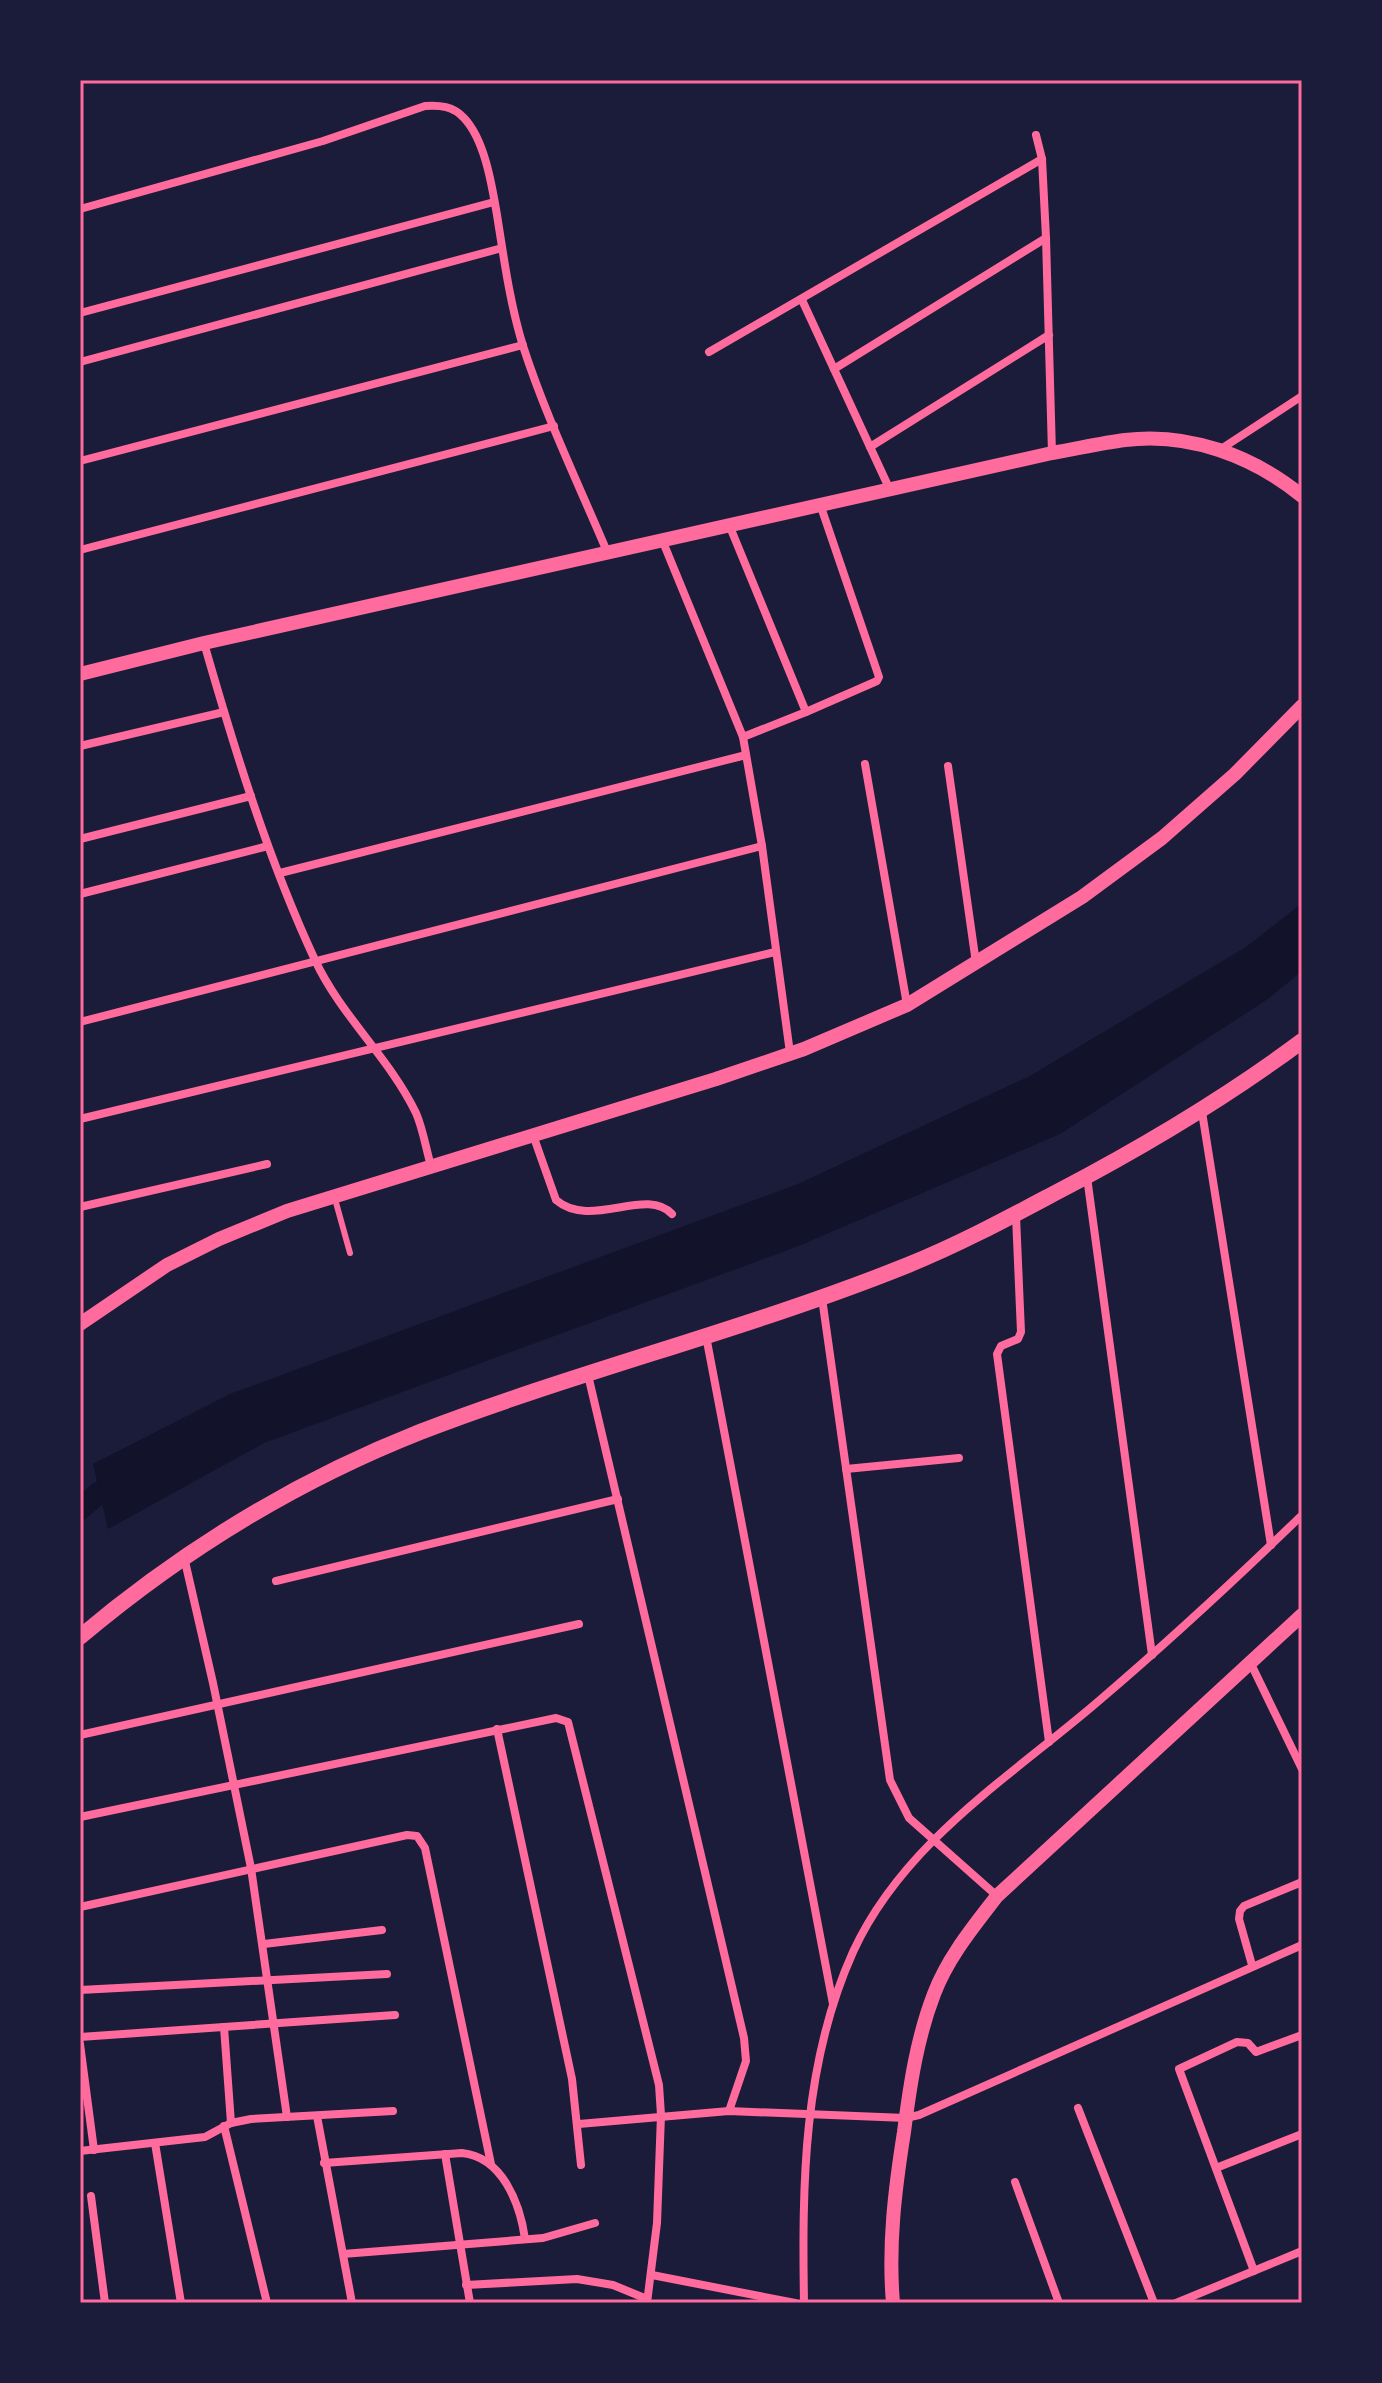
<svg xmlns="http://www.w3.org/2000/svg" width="1382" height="2383" font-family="'Varela Round',sans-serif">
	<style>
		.water { fill: #12122b }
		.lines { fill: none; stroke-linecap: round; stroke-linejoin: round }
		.canal { stroke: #12122b; stroke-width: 22 }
		.service { stroke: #ff6b9d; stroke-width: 6 }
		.minor { stroke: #ff6b9d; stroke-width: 8 }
		.tertiary { stroke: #ff6b9d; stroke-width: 14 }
		.secondary { stroke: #ff6b9d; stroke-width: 16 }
		.neatline { fill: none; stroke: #ff6b9d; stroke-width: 3 }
	</style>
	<rect width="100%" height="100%" fill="#1b1b3a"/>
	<path class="water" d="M1302 903V971L1268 999 1060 1134 796 1247 264 1443 108 1529 93 1464 230 1394 798 1184 1030 1076 1246 947Z"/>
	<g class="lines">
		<path class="canal" d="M80 1509 100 1492"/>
		<path class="service" d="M335 1199 350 1253"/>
		<g class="minor">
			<path d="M1036 135 1042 159 1046 238 1052 453"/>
			<path d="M80 209 323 141 425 106C440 105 453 106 464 118 485 140 492 186 497 215 504 259 510 304 523 346 546 417 579 485 608 554"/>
			<path d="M802 300 890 490"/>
			<path d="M80 313 494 202"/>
			<path d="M709 352 1042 159"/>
			<path d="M80 362 502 248"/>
			<path d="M834 369 1046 238"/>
			<path d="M870 447 1049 335"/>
			<path d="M1221 449 1302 396"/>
			<path d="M80 461 523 345"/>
			<path d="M730 527 806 712 743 737"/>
			<path d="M663 542 743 737 762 846 790 1053"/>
			<path d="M80 550 554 426"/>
			<path d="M204 643C235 751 268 859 315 960 341 1016 389 1057 416 1113 423 1129 426 1149 431 1166"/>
			<path d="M806 712 877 681 879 677 821 507"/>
			<path d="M80 746 224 712"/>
			<path d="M865 764 907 1005"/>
			<path d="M948 766 976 963"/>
			<path d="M80 839 251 796"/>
			<path d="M280 873 746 755"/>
			<path d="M80 894 268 846"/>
			<path d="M80 1022 762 846"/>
			<path d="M1202 1112 1271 1545"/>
			<path d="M80 1119 775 952"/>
			<path d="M533 1135 556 1200C591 1230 646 1186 672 1214"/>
			<path d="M1087 1177 1152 1655"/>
			<path d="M80 1207 267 1164"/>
			<path d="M1016 1216 1021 1332 1018 1339 1001 1346 997 1354 1049 1742"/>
			<path d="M822 1298 890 1780 909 1818 997 1896"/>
			<path d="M706 1336 833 2004"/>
			<path d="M588 1375 744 2038 746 2061 729 2111"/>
			<path d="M846 1469 959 1458"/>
			<path d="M184 1557 213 1683 251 1868 287 2117"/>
			<path d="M276 1581 618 1499"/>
			<path d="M1251 1664 1302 1769"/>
			<path d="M497 1729 572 2079 581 2165"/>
			<path d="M80 1735 579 1624"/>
			<path d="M80 1817 556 1718 568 1722 659 2085 661 2115 657 2223 647 2303"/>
			<path d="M80 1907 407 1835 417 1836 425 1848 491 2164"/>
			<path d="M264 1944 382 1930"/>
			<path d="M1252 1965 1239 1919 1240 1911 1244 1906 1302 1882"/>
			<path d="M80 1990 387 1974"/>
			<path d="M224 2027 231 2123"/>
			<path d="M80 2037 395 2015"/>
			<path d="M80 2044 94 2150"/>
			<path d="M1078 2108 1154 2303"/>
			<path d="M317 2116 352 2303"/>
			<path d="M579 2124 729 2111 906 2118 919 2115 1302 1945"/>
			<path d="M224 2126 267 2303"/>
			<path d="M155 2143 181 2303"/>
			<path d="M80 2151 205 2137 231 2123 251 2119 393 2111"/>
			<path d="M445 2154 470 2303"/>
			<path d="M324 2163 462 2153C502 2157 520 2203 525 2239"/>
			<path d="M1216 2168 1302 2134"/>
			<path d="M1015 2182 1059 2303"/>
			<path d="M91 2196 105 2303"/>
			<path d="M343 2254 543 2238 595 2223"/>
			<path d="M1254 2271 1179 2069 1237 2042 1248 2043 1256 2052 1302 2035"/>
			<path d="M652 2275 795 2303"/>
			<path d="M466 2285 577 2279 613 2285 647 2299"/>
			<path d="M804 2303C802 2184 803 2063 853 1952 904 1841 1012 1776 1101 1699 1170 1640 1237 1578 1302 1515"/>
			<path d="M1176 2303 1302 2251"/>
		</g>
		<g class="tertiary">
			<path d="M80 674 204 643 1052 453C1076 449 1101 443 1125 440 1189 432 1253 456 1302 496"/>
			<path d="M80 1324 167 1265 219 1239 287 1211 716 1079 804 1049 907 1005 1082 897 1162 838 1235 774 1302 706"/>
			<path d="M893 2303C888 2245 895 2189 904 2132 910 2085 917 2038 934 1994 948 1957 974 1926 997 1896L1302 1615"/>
		</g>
		<path class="secondary" d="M80 1637C182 1551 296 1481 420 1432 581 1370 749 1329 908 1265 960 1244 1008 1218 1057 1192 1143 1147 1224 1099 1302 1041"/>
	</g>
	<rect width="1382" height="2383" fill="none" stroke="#1b1b3a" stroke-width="164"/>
	<rect x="82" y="82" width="1218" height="2219" class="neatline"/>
</svg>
